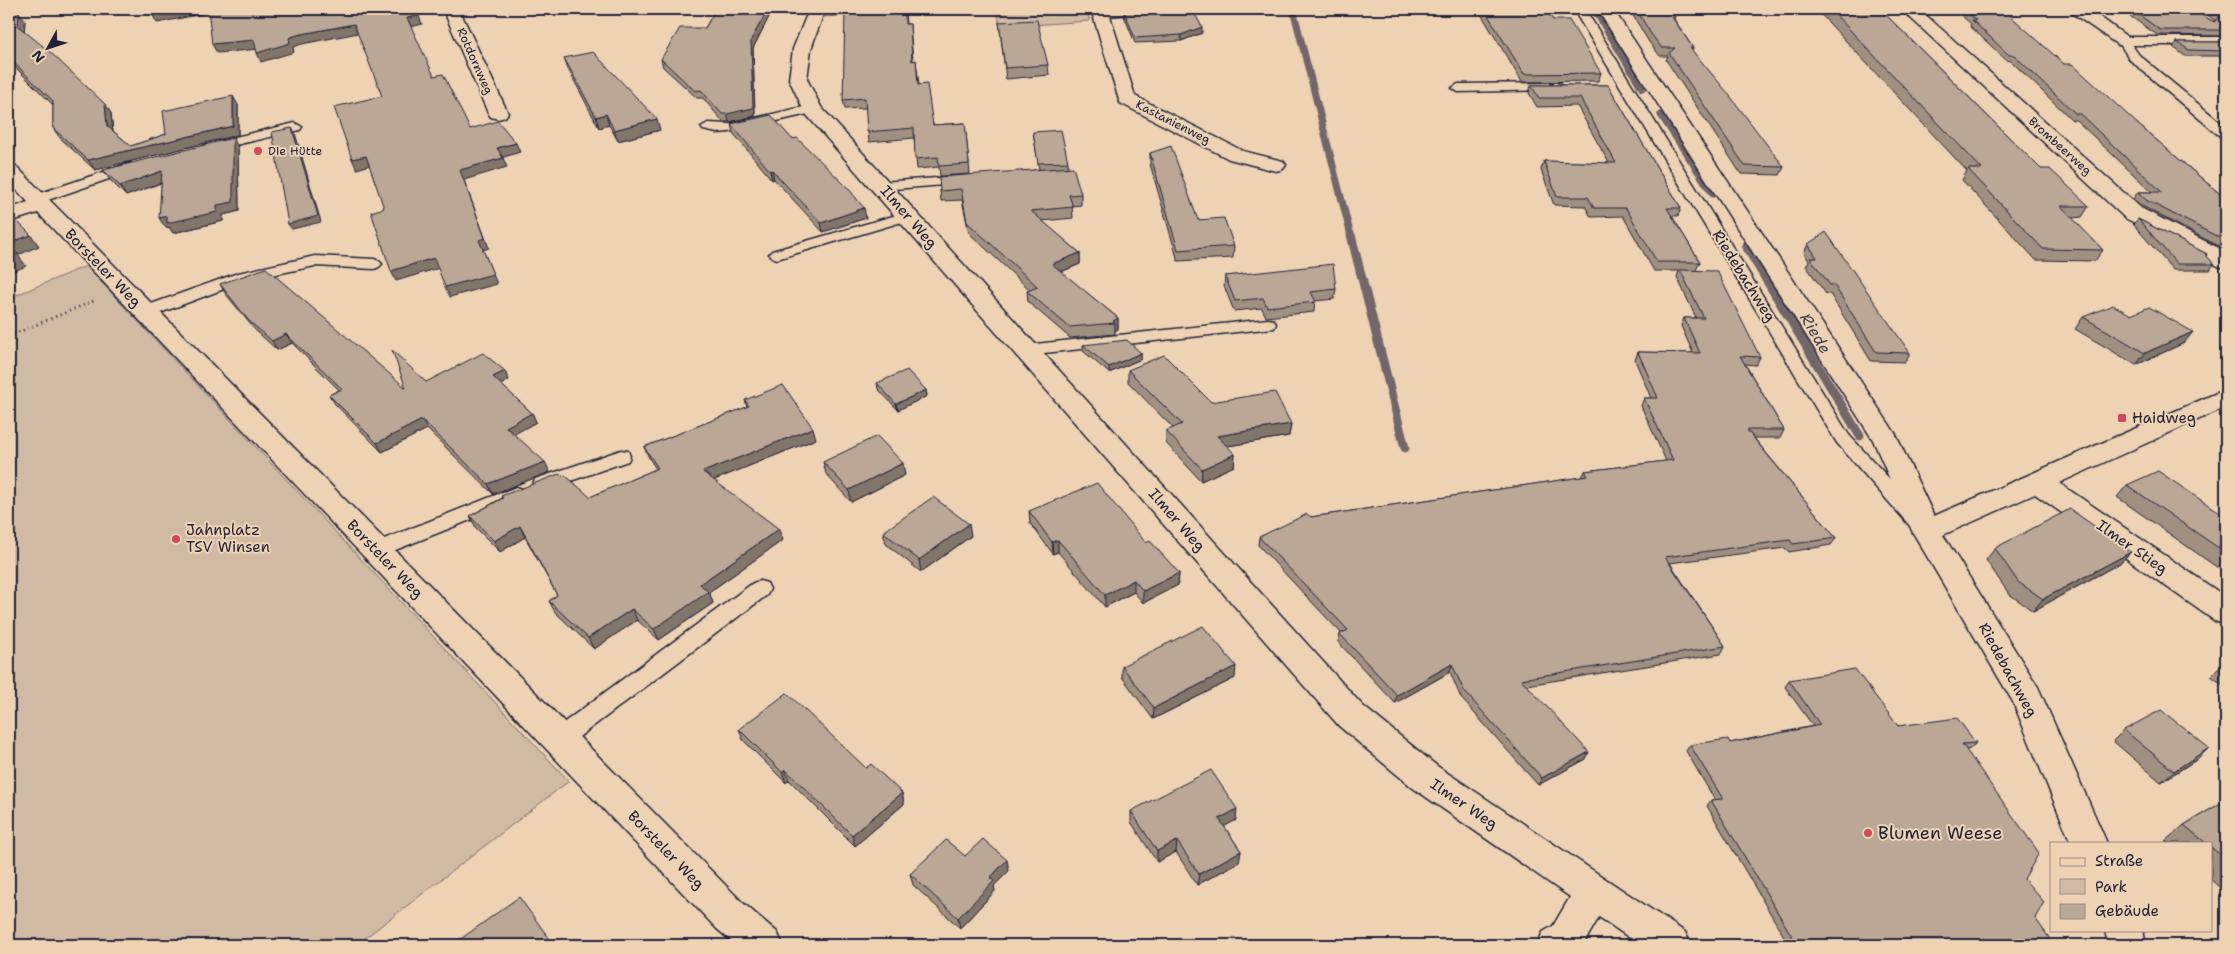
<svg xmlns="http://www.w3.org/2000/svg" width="2235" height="954" font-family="'Shantell Sans',sans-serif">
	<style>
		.green { fill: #d0baa3; stroke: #796e6f }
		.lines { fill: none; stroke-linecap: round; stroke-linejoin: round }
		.stream-far1 { stroke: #71666a; stroke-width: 7 }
		.stream { stroke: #71666a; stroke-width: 9 }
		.lane-casing { stroke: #22223b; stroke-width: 3 }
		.street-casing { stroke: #22223b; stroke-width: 3 }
		.path { stroke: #22223b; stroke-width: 3; stroke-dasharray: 1 4; stroke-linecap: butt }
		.lane { fill: #edd3b4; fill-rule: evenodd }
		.street { fill: #edd3b4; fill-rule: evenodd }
		.wall { fill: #a09081; stroke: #22223b }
		.shaded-wall { fill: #827569; stroke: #22223b }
		.building { fill: #baa796; stroke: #22223b }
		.poi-dot { fill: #d1495b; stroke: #edd3b4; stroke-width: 2 }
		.labels { text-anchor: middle; stroke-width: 4; stroke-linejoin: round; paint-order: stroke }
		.far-street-label { font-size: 12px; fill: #22223b; stroke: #edd3b4 }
		.far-poi-label { font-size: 12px; fill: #22223b; stroke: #edd3b4; text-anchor: start }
		.street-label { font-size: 15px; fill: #22223b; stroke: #edd3b4 }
		.poi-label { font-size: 15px; fill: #22223b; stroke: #edd3b4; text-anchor: start }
		.water-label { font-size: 16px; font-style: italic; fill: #494452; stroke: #edd3b4 }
		.near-poi-label { font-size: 18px; fill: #22223b; stroke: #edd3b4; text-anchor: start }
	</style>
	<rect width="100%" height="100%" fill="#edd3b4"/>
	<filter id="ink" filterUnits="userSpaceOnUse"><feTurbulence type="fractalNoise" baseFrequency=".02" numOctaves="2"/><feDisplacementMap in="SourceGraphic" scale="10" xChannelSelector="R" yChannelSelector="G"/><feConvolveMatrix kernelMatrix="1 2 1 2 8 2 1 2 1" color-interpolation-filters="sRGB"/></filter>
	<g filter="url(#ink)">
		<g class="green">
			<path d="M826 9H953L824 17Z"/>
			<path d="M997 9H1086L1090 21 1000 27Z"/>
			<path d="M86 266 569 781 356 945H9V298Z"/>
		</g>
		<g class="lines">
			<g class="stream-far1">
				<path d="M1293 9 1351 236"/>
				<path d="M1594 9 1642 88"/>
				<path d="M1661 115 1713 194"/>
			</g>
			<g class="stream">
				<path d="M1351 235 1405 448"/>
				<path d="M1746 246 1860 436"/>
			</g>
			<g class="lane-casing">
				<g id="lane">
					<path d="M1573 9H1585L1849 435 1924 516 1927 521 1924 526 1917 528 1910 526 1837 443Z"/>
					<path d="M2124 37H2226V45H2132L2139 55 2226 127V138L2221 137 2130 60 2118 41Z"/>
					<path d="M1556 83 1561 84 1562 87 1561 90 1458 92 1452 88 1458 84Z"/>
					<path d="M812 105 817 106 819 109 817 112 729 132 717 133 703 130 701 127 708 123 729 124Z"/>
					<path d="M295 123 302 127 300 130 210 151 203 147 205 144Z"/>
					<path d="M130 163 137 167 135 170 42 202H32L30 199 32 196Z"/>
					<path d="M965 176 972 180 970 183 881 190 874 186 881 182Z"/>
					<path d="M907 212 912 213 914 216 912 219 777 259 772 257 769 254 772 251Z"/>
					<path d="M315 256 374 259 379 261 382 264 379 267 374 269 315 266 248 280 152 316H140L138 312 140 308 238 273Z"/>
					<path d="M1268 319 1274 320 1276 324 1274 328 1026 355 1020 354 1018 350 1020 346 1026 345Z"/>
					<path d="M621 450 628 451 630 456 628 461 542 491 535 489 533 484 535 479Z"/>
					<path d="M516 487 523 489 526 494 523 499 383 555 376 557 369 555 366 550 369 545Z"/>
					<path d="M760 581 767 583 770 589 767 595 567 746 559 749 551 746 548 739 551 732 753 583Z"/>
				</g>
			</g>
			<g class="street-casing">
				<g id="street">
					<path d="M443 9H459L508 113 505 117 498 119 491 117 488 113Z"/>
					<path d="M809 9H825L811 49 807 79 821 107 1363 706 1437 766 1685 932 1691 945H1640L1599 917 1583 945H1537L1543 932 1553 926 1570 897 1413 788 1339 726 805 113 789 79 793 49Z"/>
					<path d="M1091 9H1140L1138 13 1110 16 1135 96 1243 151 1283 161 1286 165 1283 169 1276 171 1229 159 1120 103Z"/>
					<path d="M1597 9H1613L1895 433 1934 516 2226 389V407L2059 483 2226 597V625L2215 621 2035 494 1943 535 2038 687 2107 843H2071L2013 702 1912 531 1873 440Z"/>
					<path d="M1901 9H1919L2141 208 2226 252V268L2218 266 2125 218Z"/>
					<path d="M2070 9H2089L2133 41 2130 45H2118L2072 13Z"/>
					<path d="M9 164 16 166 743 903 777 932 783 945H736L717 929 38 213 9 222V209L28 202 9 182Z"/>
					<path d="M2105 930H2143L2146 945H2108Z"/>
				</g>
			</g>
			<path class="path" d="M9 336 96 300"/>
			<use href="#lane" class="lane"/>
			<use href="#street" class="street"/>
		</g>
		<g class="wall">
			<path d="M9 9 25 21 24 31 111 113 113 131 131 146 166 134 238 105V135L95 170 60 138 53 128V105L9 61Z"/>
			<path d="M716 9H773L753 48 755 116 729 122H723L703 98H697L663 67 661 59 705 28Z"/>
			<path d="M1461 9H1546L1553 20 1601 73 1598 81 1522 82 1478 9Z"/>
			<path d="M1629 9H1669L1675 17 1674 19 1693 48 1692 51 1784 167 1780 175 1741 174 1666 60 1668 56H1660L1649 42Z"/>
			<path d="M1816 9H1880L2041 169 2089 206 2082 217 2072 218 2103 250 2095 261 2036 260 1962 180 1967 171Z"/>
			<path d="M2120 9H2191L2214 22 2215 21 2200 9H2226V36L2157 35Z"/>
			<path d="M1138 10 1202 33 1181 41 1135 43 1124 16V11Z"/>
			<path d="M1965 10 2064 64 2141 127 2226 199V250L2142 206 2133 199 2138 192H2152L2076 120H2072L2011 61 2006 60 1970 26 1971 24 1962 16Z"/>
			<path d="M905 11 906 24H910L913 61 916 60 919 85 933 125 965 123 970 174 940 176 939 167 917 169 914 138 869 142 866 108 845 109 843 100Z"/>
			<path d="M999 22 1048 65 1049 75 1006 79Z"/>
			<path d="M2177 42H2226V56H2185L2173 47Z"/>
			<path d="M564 58 660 130 618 141 609 125 599 128 568 69Z"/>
			<path d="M1531 85H1608L1681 208 1678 216H1672L1700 262 1696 270 1760 357 1756 365 1745 364 1784 430 1780 438H1754L1836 538 1831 545 1789 552 1785 548 1670 563 1725 646 1721 654 1527 685 1586 759 1538 785 1461 698 1450 672 1395 703 1338 642 1340 634 1341 633 1258 545 1259 537 1311 517 1582 477 1585 471 1666 461 1641 406 1644 398H1651L1635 360 1638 352 1693 353 1681 326 1684 318H1696L1677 277 1679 271H1654L1623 216 1591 217 1585 206 1554 205 1541 170 1544 161 1609 163 1577 106 1537 107 1529 93Z"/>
			<path d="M731 124 792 139 866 218 823 232 774 179 772 180 733 133Z"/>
			<path d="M1033 132 1068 162V167L1081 194V205L1072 206 1073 218 1042 221 1080 253V264L1061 272 1118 318V329L1115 331V334L1070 338 1028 302 1027 291 1030 290 969 233 962 200 941 201 940 191 1039 169Z"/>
			<path d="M238 147 239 211 223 215V221L173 233 169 227H165L161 183 126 196 110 180 103 170Z"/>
			<path d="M1150 153 1198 220 1234 246 1233 258 1178 261 1150 164Z"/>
			<path d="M2138 219 2207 254 2206 256 2214 264 2210 270H2173L2133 224Z"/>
			<path d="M1808 244 1910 353 1905 362 1871 361 1830 294H1826L1806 266 1809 261 1804 253Z"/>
			<path d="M1225 276 1336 289 1334 299 1315 301 1314 312 1266 317 1262 308 1234 311 1224 286Z"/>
			<path d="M220 284 406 388 426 382 509 380 501 385 532 413 536 422 514 434 550 472 493 494 427 429 382 452 335 404 329 395 339 390 292 343 277 350 255 330 225 293Z"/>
			<path d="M2083 317 2184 343 2136 365 2075 329Z"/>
			<path d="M1083 345 1141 353V359L1109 373 1083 351Z"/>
			<path d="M1128 370 1211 402 1291 424 1289 436 1227 446 1235 454 1234 466 1201 481 1166 443V431L1173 428 1128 382Z"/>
			<path d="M877 383 926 390 927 396 898 410 878 389Z"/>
			<path d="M745 400 816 439 714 480 783 540 709 592 713 603 659 640 637 620 594 649 555 612 549 601 557 595 525 537 500 552 476 528 470 516 502 498 501 496 590 497 656 469 649 458 644 447 747 407Z"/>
			<path d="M823 462 905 475 851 502 826 474Z"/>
			<path d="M2127 485 2226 517V564L2218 568 2117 497Z"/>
			<path d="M1029 511 1146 543 1179 573 1178 585 1143 603 1134 592 1105 607 1058 552 1053 554 1030 523Z"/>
			<path d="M883 532 971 536 921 572 886 544Z"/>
			<path d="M1995 548 2131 552 2120 563 2033 611 2009 594 1986 560Z"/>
			<path d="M2226 662V687L2211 676 2223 664Z"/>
			<path d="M1122 666 1235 678 1153 719 1122 677Z"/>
			<path d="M1789 680 1898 726 1976 743 1970 749 1966 750 2024 879 2035 918 2046 945H1789L1707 806 1711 800H1715L1686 751 1690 745 1730 743 1813 726 1785 687Z"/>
			<path d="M739 729 866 768 902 793 904 804 855 846 789 780 786 783 743 740Z"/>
			<path d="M2124 730 2196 760 2161 782 2113 741Z"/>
			<path d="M2226 800V893L2211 880V843H2168L2165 841 2184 825Z"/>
			<path d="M1131 811 1236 820 1224 826 1241 851 1239 862 1197 885 1176 852 1157 862 1131 822Z"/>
			<path d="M965 856 1009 871 994 886 995 891 960 928 913 885 910 874Z"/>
		</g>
		<g class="shaded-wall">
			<path d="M181 9H211L212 12 157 23 152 14Z"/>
			<path d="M416 9 422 24 411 27 407 18Z"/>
			<path d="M768 9H773L753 48 755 116 729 122 727 114 751 40Z"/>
			<path d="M19 12 25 21 24 35 18 26Z"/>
			<path d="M354 24 358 33 302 44 293 47 294 52 261 62 257 53 289 38 297 35Z"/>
			<path d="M1202 27V33L1181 41V35Z"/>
			<path d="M254 40 259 49 217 53 212 44Z"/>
			<path d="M233 96 238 105V135L95 170 88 160 233 126Z"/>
			<path d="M105 104 111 113 113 135 107 126Z"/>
			<path d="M606 114 609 125 599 128 596 117Z"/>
			<path d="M657 119 660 130 618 141 614 130Z"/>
			<path d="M292 128 295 133 321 222 292 229 288 224Z"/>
			<path d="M233 138 238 147 239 211 223 215V221L173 233 169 227H165L159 218 217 205Z"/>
			<path d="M516 143 520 152 501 158 497 148Z"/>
			<path d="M366 156 370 165 357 169 352 159Z"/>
			<path d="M503 158 507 167 464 180 489 248 483 250 497 284 450 297 445 287 479 240 460 170Z"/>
			<path d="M772 170 774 179 772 180 770 171Z"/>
			<path d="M162 171 168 180 126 196 120 186Z"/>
			<path d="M864 208 866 218 823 232 821 223Z"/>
			<path d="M31 235 39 246 18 255 26 266 9 273V243Z"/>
			<path d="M1080 253V264L1053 275 1052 264Z"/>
			<path d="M434 258 439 268 396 281 391 271Z"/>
			<path d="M1118 318V329L1115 331V323L1113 321Z"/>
			<path d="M2193 332 2184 343 2136 365 2145 353Z"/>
			<path d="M286 334 292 343 277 350 272 341Z"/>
			<path d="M1141 353V359L1109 373V367Z"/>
			<path d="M505 371 509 380 497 387 493 377Z"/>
			<path d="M926 390 927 396 898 410 896 404Z"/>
			<path d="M532 413 536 422 511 436 506 427Z"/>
			<path d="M422 420 427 429 382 452 377 443Z"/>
			<path d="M1291 424 1289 436 1216 448 1217 436Z"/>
			<path d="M813 428 816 439 707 483 703 472Z"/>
			<path d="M1235 454 1234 466 1201 481 1202 469Z"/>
			<path d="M545 462 550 472 493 494 488 484Z"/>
			<path d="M903 463 905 475 851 502 849 490Z"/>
			<path d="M969 524 971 536 921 572 919 560Z"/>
			<path d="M520 526 525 537 500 552 494 541Z"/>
			<path d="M779 529 783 540 709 592 713 603 659 640 654 629 700 584Z"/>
			<path d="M1058 540V552L1053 554 1052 542Z"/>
			<path d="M2131 552 2120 563 2033 611 2043 599Z"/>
			<path d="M2226 559V564L2218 568Z"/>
			<path d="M1179 573 1178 585 1143 603V591Z"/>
			<path d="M1134 580V592L1105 607V595Z"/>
			<path d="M632 609 637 620 594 649 588 638Z"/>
			<path d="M1452 664 1450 672 1395 703 1397 695Z"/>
			<path d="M1236 666 1235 678 1153 719 1154 708Z"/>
			<path d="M2209 748 2196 760 2161 782 2174 771Z"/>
			<path d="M1589 752 1586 759 1538 785 1542 778Z"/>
			<path d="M785 769 789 780 786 783 782 772Z"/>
			<path d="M902 793 904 804 855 846 852 835Z"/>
			<path d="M1237 809 1236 820 1218 830 1219 819Z"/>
			<path d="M1177 841 1176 852 1157 862V851Z"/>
			<path d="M1241 851 1239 862 1197 885 1199 874Z"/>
			<path d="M1007 860 1009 871 994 886 995 891 960 928 958 918 990 878Z"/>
		</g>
		<g class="building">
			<path d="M9 9H16L19 12 18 26 49 51 105 104 107 126 131 146 166 134 163 111 233 96V126L88 160 53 128V101L9 58Z"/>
			<path d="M152 9H181L152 14Z"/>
			<path d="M208 9H416L418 16 407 18 434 76 443 74 470 129 498 121 516 143 497 148 503 158 460 170 485 238 479 240 493 274 445 287 434 258 391 271 371 212 384 208 366 156 352 159 334 107 382 96 354 24 297 35 289 38 290 43 257 53 254 40 212 44Z"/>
			<path d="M716 9H768L751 40 753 108 727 114H722L701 90 695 91 661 59 680 28H705Z"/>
			<path d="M1139 9H1192L1202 27 1181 35 1135 38 1124 11 1138 10Z"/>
			<path d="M1484 9H1546L1553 20H1569L1601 73 1524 74Z"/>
			<path d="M1636 9H1669L1675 17H1672L1693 48H1690L1727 92 1784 167 1745 166 1669 53 1675 48H1662L1651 34Z"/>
			<path d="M1830 9H1880L2041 169H2050L2089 206H2061L2103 250 2043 249 1968 169H1982Z"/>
			<path d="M2131 9H2191L2214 22 2220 17 2210 9H2226V30H2160Z"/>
			<path d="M1965 10 2005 11 2064 64H2072L2141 127 2226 199V241L2146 200 2138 192H2162L2080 114H2076L2014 55H2009L1972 20H1976Z"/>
			<path d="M905 11V24H910L912 61 916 60 918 85 927 84 933 125 965 123 969 164 939 166 938 157 915 159 914 128 867 132 865 98 843 100 845 12Z"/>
			<path d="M1037 20 1048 65 1005 68 999 22Z"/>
			<path d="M2177 42H2226V51L2189 50Z"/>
			<path d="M593 52 657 119 614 130 606 114 596 117 564 58Z"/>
			<path d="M1531 85H1608L1681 208H1667L1700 262H1657L1626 208H1594L1588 197H1557L1544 161 1616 163 1580 98H1539Z"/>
			<path d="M771 115 792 139 797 138 848 188 864 208 821 223 772 170 770 171 731 124Z"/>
			<path d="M292 128 318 216 288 224 272 132Z"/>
			<path d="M1061 130 1068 162 1038 163 1033 132Z"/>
			<path d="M233 138V202L217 205V212L167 223V216L159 218 162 171 120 186 103 170Z"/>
			<path d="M1171 146 1198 220 1224 218 1234 246 1178 250 1150 153Z"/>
			<path d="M1073 167 1081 194 1069 195 1073 207 1031 211 1080 253 1052 264 1118 318 1113 321 1115 323 1069 327 1027 291 1038 287 967 222 961 189 940 191 939 177Z"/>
			<path d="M9 213 31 235 9 243Z"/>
			<path d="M2138 219 2207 254H2205L2214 264H2177Z"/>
			<path d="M1826 232 1910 353 1876 352 1834 285H1830L1810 258H1817L1808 244Z"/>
			<path d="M9 245 18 254 9 258Z"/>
			<path d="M1333 264 1336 289 1311 292 1316 302 1267 307 1263 298 1235 301 1225 276Z"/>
			<path d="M266 268 406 388 392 350 426 382 483 353 505 371 493 377 532 413 506 427 545 462 488 484 422 420 377 443 329 395 342 389 286 334 272 341 249 321 220 284Z"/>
			<path d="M1680 270 1717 271 1760 357 1740 356 1784 430H1747L1836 538 1793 544 1790 540 1665 557 1725 646 1521 679 1589 752 1542 778 1464 691 1452 664 1397 695 1340 634 1348 630 1259 537 1307 514 1311 517 1588 476 1585 471 1673 460 1644 398H1658L1638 352 1700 353 1684 318H1704Z"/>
			<path d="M2113 305 2131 315 2149 307 2193 332 2145 353 2083 317Z"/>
			<path d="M1127 340 1141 353 1109 367 1083 345Z"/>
			<path d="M1164 355 1211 402 1275 392 1291 424 1217 436 1235 454 1202 469 1166 431 1182 424 1128 370Z"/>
			<path d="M907 370 926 390 896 404 877 383Z"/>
			<path d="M783 385 813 428 703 472 779 529 700 584 708 592 654 629 632 609 588 638 549 601 557 595 520 526 494 541 470 516 503 498 501 496 559 474 562 476 565 475 590 497 658 468 644 447 749 406 745 400Z"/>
			<path d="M877 436 903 463 849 490 823 462Z"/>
			<path d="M2158 471 2226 517V553L2127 485Z"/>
			<path d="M1097 483 1146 543 1150 541 1179 573 1143 591 1134 580 1105 595 1058 540 1052 542 1029 511Z"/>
			<path d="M933 497 969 524 919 560 883 532Z"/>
			<path d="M2070 509 2131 552 2043 599 2018 582 1995 548Z"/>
			<path d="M1203 626 1236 666 1154 708 1122 666Z"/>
			<path d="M1855 669 1898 726 1957 718 1976 743 1962 744 2039 853 2024 879 2044 902 2035 918 2050 939 2046 945H1797L1711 800 1723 799 1690 745 1728 739 1730 743 1820 725 1789 680Z"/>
			<path d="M787 693 866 768 871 764 902 793 852 835 785 769 782 772 739 729Z"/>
			<path d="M2161 710 2209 748 2174 771 2124 730Z"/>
			<path d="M1211 770 1237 809 1219 819 1241 851 1199 874 1177 841 1157 851 1131 811Z"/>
			<path d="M2226 800V860L2211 847V843H2206L2184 825Z"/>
			<path d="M983 839 1007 860 990 878 994 881 958 918 910 874 946 840 965 856Z"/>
			<path d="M519 897 554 945H460L458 941Z"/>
		</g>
	</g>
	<g class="poi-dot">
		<circle cx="258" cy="151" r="5"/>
		<rect x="2117" y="413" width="10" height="10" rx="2.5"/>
		<circle cx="176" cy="539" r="5"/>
		<circle cx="1868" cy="833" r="5"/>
	</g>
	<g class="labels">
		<g class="far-street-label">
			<text transform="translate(475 61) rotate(66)" y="4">Rotdornweg</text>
			<text transform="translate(1173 122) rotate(27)" y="4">Kastanienweg</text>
			<text transform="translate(2060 146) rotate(42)" y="4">Brombeerweg</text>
		</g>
		<g class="far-poi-label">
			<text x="268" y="155">Die Hütte</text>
		</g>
		<g class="street-label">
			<text transform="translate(909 217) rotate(49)" y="5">Ilmer Weg</text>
			<text transform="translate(103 268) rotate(46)" y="5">Borsteler Weg</text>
			<text transform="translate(1744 276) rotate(58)" y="5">Riedebachweg</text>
			<text transform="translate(1177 520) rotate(49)" y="5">Ilmer Weg</text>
			<text transform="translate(2132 547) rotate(35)" y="5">Ilmer Stieg</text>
			<text transform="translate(385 559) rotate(46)" y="5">Borsteler Weg</text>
			<text transform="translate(2008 670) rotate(61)" y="5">Riedebachweg</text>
			<text transform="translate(1464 804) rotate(34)" y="5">Ilmer Weg</text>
			<text transform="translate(666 850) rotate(46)" y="5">Borsteler Weg</text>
		</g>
		<g class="poi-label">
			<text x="2132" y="423">Haidweg</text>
			<text x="186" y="535">Jahnplatz<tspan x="186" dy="17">TSV Winsen</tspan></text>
		</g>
		<g class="water-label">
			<text transform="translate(1816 333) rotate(59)" y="6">Riede</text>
		</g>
		<g class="near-poi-label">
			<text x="1878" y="839">Blumen Weese</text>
		</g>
	</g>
	<rect width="2235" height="954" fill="none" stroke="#edd3b4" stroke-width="30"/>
	<rect x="15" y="15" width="2205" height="924" fill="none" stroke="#22223b" stroke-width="2" filter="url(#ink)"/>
	<rect x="2050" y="842" width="162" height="90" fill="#edd3b4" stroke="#9c8c84"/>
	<rect x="2060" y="858" width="25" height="8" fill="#edd3b4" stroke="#9c8c84"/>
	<text x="2095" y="866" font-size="15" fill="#22223b">Straße</text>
	<rect x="2060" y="879" width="25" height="15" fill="#d0baa3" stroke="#9c8c84"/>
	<text x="2095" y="892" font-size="15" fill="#22223b">Park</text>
	<rect x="2060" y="904" width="25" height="15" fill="#baa796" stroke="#9c8c84"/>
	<text x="2095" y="916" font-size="15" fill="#22223b">Gebäude</text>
	<g transform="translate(48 48) rotate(230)" stroke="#edd3b4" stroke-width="4" paint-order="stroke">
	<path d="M0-4L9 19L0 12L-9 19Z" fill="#22223b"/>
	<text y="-8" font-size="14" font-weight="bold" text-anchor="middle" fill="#22223b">N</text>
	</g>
</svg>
